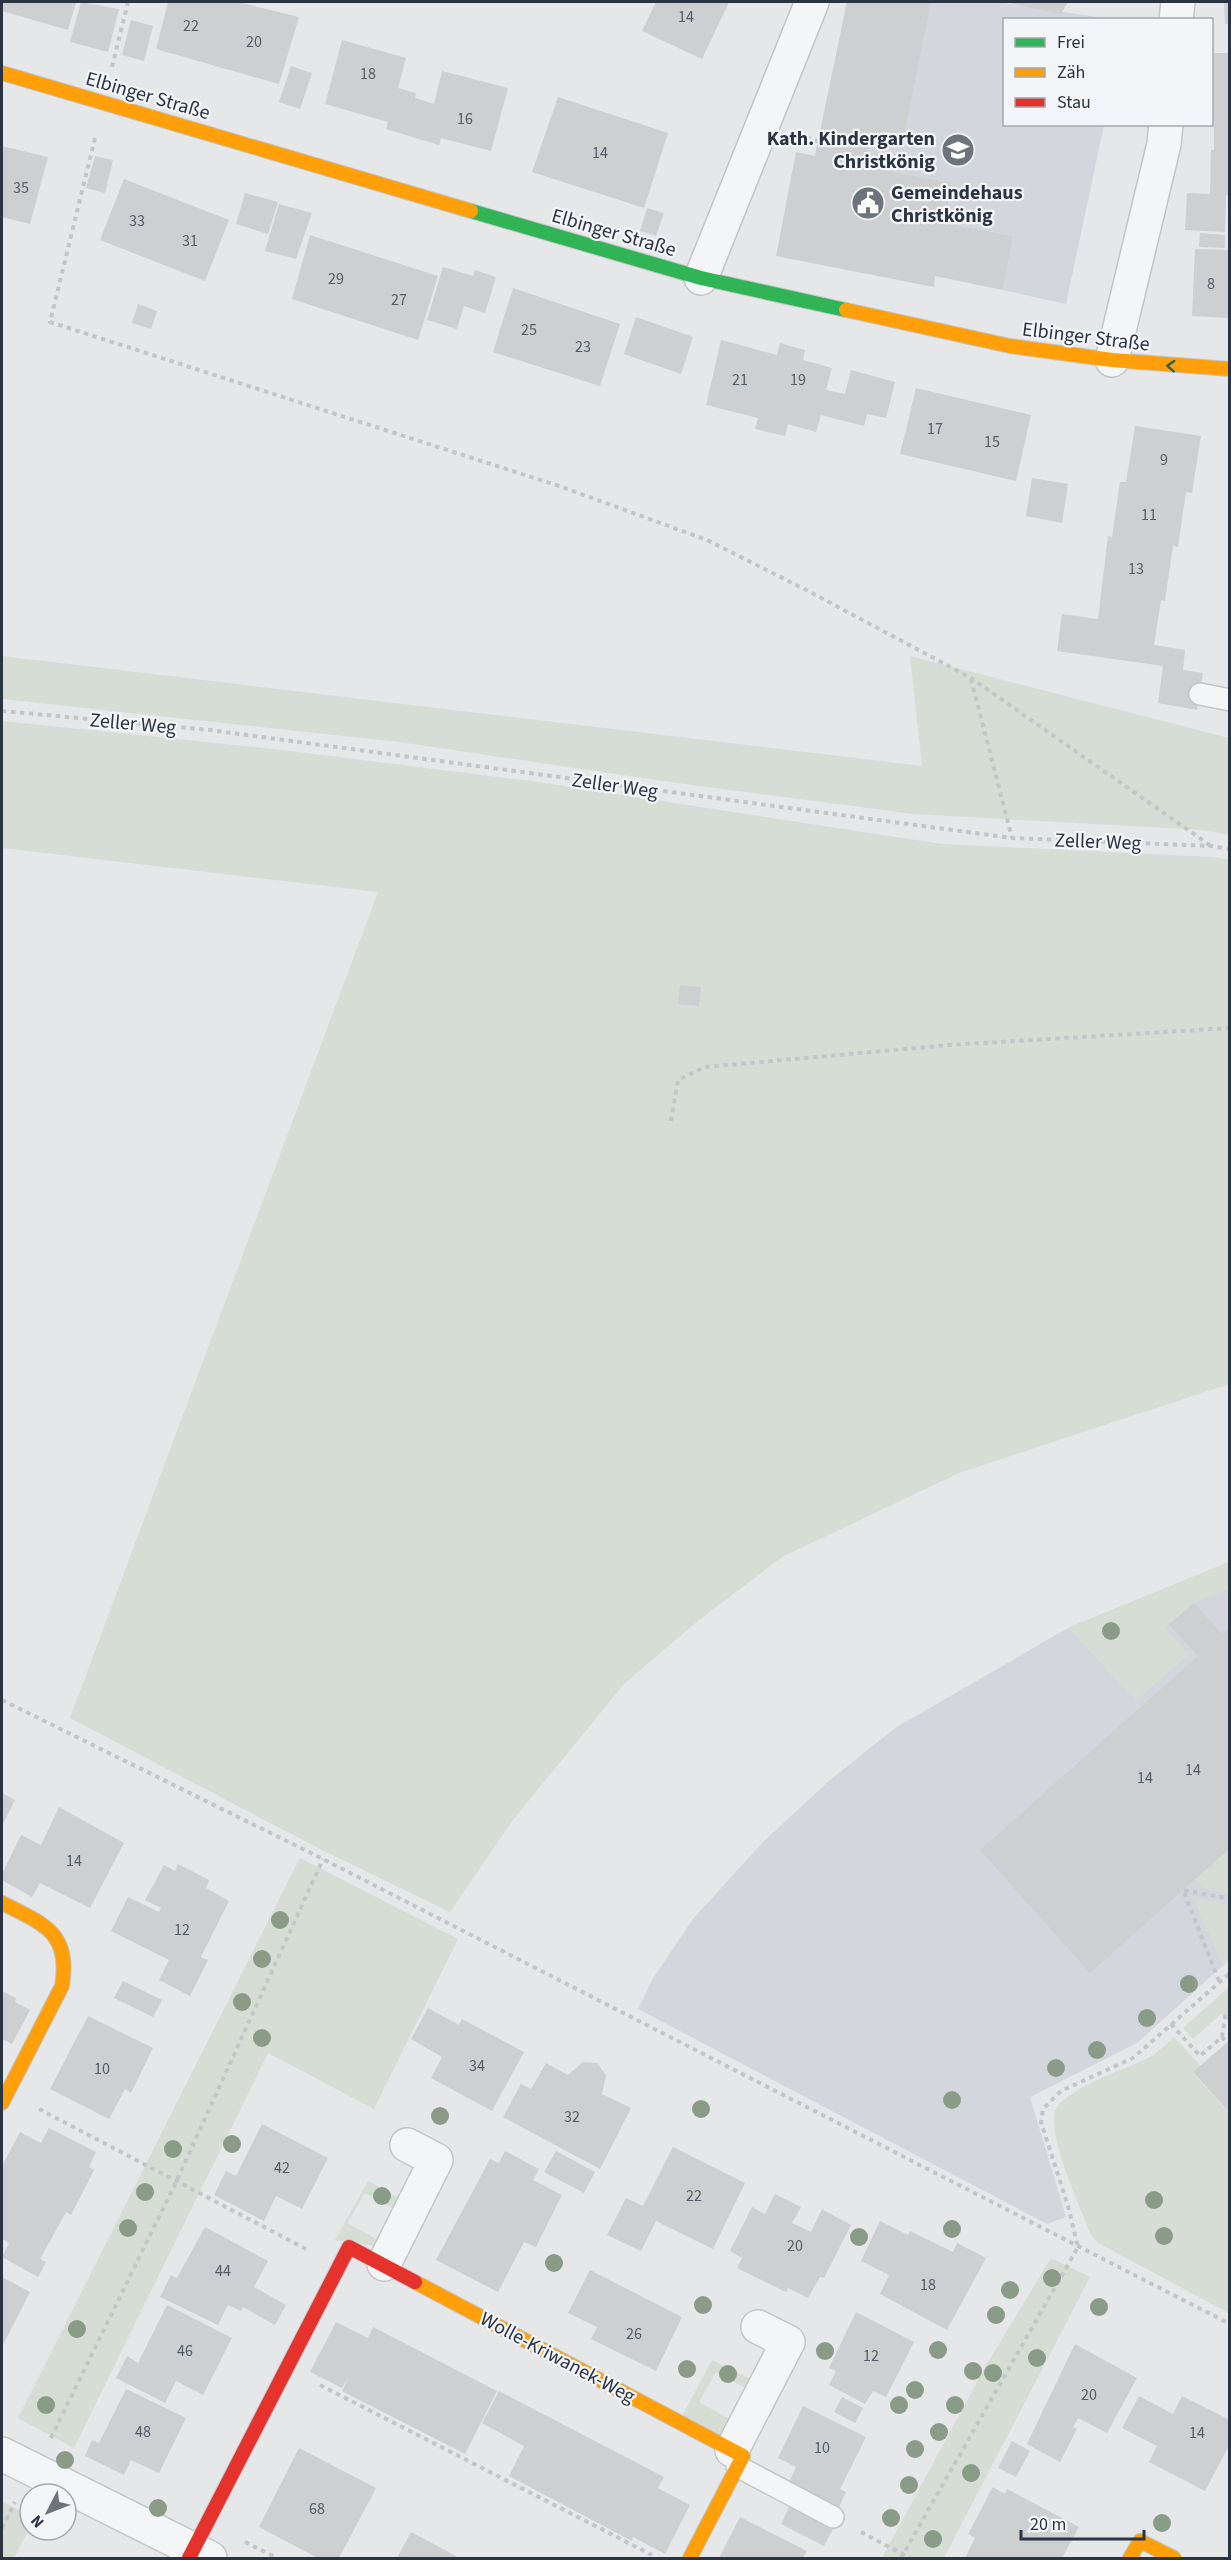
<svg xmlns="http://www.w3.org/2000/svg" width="1231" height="2560" font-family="'Source Sans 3',sans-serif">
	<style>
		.built { fill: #d3d6dc }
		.green { fill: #d5ddd5 }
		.building { fill: #cdcfd1 }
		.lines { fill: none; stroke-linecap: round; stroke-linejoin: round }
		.lane-casing { stroke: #c3c5c7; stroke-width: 24 }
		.street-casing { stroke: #c3c5c7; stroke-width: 36 }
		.fast-casing { stroke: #c3c5c7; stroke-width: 16 }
		.slow-casing { stroke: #c3c5c7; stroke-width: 16 }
		.jam-casing { stroke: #c3c5c7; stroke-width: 16 }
		.path { stroke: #c4c5c9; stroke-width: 4; stroke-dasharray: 4.5 4.5; stroke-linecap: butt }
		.lane { stroke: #f4f5f6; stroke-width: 21 }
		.street { stroke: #f4f5f6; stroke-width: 33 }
		.fast { stroke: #30b455; stroke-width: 14 }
		.slow { stroke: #ff9f0a; stroke-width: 14 }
		.jam { stroke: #e5322d; stroke-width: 14 }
		.tree { fill: #8a9c88 }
		.oneway { stroke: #2d6149 }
		.labels { text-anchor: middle; stroke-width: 4.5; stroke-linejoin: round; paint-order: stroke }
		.number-label { font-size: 16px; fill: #545c66 }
		.street-label { font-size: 20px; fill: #2b3442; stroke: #f3f5f8 }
		.poi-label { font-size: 20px; font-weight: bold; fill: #2b3442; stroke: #f3f5f8; text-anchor: end }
	</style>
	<rect width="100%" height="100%" fill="#e5e7e9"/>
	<g class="built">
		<path d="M847 2H997L1110 19 1004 20V124L1104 125 1066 304 1003 290 1013 236 945 223 952 183 815 156Z"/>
		<path d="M1229 1562V1960L1137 2043 1030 2097 1066 2217 1047 2224 638 2009 652 1980 693 1919 763 1842 829 1781 895 1728 1068 1628Z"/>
	</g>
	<g class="green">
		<path d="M2 656 922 766 910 656 1229 738V835L1203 830 913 814 670 782 399 742 2 699Z"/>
		<path d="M2 721 282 750 538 782 942 844 1214 857 1229 860V1384L959 1473 782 1557 699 1620 624 1684 512 1821 450 1912 320 1849 70 1718 378 892 2 848Z"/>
		<path d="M1229 1562V1589L1194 1603 1165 1628 1189 1654 1136 1701 1068 1628Z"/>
		<path d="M1229 1848V1894L1203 1888 1195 1879Z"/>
		<path d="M300 1858 458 1939 374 2109 268 2053 74 2448 18 2418Z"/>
		<path d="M1192 1897 1229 1905V1960L1223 1966Z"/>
		<path d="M1229 1987V2022L1221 2014 1193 2039 1183 2028Z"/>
		<path d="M1174 2037 1201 2066 1193 2073 1229 2113V2313L1098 2243 1091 2235C1081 2209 1048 2138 1055 2112 1061 2090 1129 2068 1150 2057 1159 2052 1167 2043 1174 2037Z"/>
		<path d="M368 2181 413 2206 408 2216 365 2193 347 2223 392 2248 335 2240Z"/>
		<path d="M1051 2258 1090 2277 944 2558H882L985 2367Z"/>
		<path d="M712 2360 765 2386 760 2396 716 2372 699 2402 744 2427 732 2450 679 2422Z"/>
		<path d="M2 2501 30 2516V2527L14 2558H2Z"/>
	</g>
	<g class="building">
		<path d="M2 2H76L68 30 2 11Z"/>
		<path d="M81 2 119 9 108 52 70 42Z"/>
		<path d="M168 2H237L299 17 279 84 156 49Z"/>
		<path d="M656 2H729L702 59 642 31Z"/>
		<path d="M847 2H931L902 145 870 139 865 166 952 183 945 223 1013 236 1003 290 935 276 934 287 776 256 796 152 815 156Z"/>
		<path d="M1003 2H1068L1061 14Z"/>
		<path d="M1224 2H1230V24H1225Z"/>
		<path d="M131 20 153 26 144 61 122 55Z"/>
		<path d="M342 40 406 58 398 88 416 93 415 98 434 104 442 71 508 88 491 151 441 138 439 145 386 129 388 122 325 104Z"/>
		<path d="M1214 53H1230V195H1226L1225 232 1185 230 1187 193 1210 194 1211 150H1214Z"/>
		<path d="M291 66 312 73 300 109 279 102Z"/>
		<path d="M558 97 668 133 644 208 532 172Z"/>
		<path d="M2 146 48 157 30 224 2 217Z"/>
		<path d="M95 156 113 160 105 193 86 188Z"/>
		<path d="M124 179 229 220 205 281 100 240Z"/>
		<path d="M245 193 278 202 268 234 236 224Z"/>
		<path d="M279 204 312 213 296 259 265 251Z"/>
		<path d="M647 208 664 213 656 236 640 231Z"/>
		<path d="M1200 233 1225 235V248L1199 247Z"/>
		<path d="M310 235 438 276 418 340 292 299Z"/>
		<path d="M1195 249 1230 250V318L1192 316Z"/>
		<path d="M443 267 473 276 475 270 496 277 485 313 464 306 457 329 427 320Z"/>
		<path d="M513 288 620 324 600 386 493 352Z"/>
		<path d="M138 304 157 311 151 329 132 323Z"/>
		<path d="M636 317 693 337 681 374 624 354Z"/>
		<path d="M721 340 777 355 780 343 805 350 803 360 832 368 826 390 845 394 851 370 895 382 886 418 867 414 864 426 821 415 816 432 788 424 785 436 755 429 758 418 706 405Z"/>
		<path d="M916 388 1031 415 1016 481 900 454Z"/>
		<path d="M1135 426 1201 436 1192 493 1186 492 1178 547 1173 546 1165 601 1161 600 1154 645 1185 650 1183 670 1203 673 1197 710 1158 703 1163 666 1057 651 1062 614 1098 619 1108 536 1112 537 1120 482H1126Z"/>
		<path d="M1032 478 1068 484 1062 523 1026 516Z"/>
		<path d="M680 985 701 987 699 1006 678 1004Z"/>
		<path d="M1194 1603 1222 1634 1230 1627V1848L1090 1973 980 1850 1198 1656 1169 1625Z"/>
		<path d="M2 1793 15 1800 2 1826Z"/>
		<path d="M59 1807 124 1843 90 1908 40 1883 32 1897 2 1880V1874L21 1835 41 1845Z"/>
		<path d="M178 1864 209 1880 206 1888 229 1901 201 1957 208 1960 190 1996 159 1980 169 1960 111 1931 128 1897 159 1912 161 1908 145 1900 164 1865 175 1871Z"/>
		<path d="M123 1981 162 2000 153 2017 114 1998Z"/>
		<path d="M2 1991 16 1998 15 2002 30 2010 12 2044 2 2039Z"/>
		<path d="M428 2008 459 2025 462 2019 524 2052 492 2111 431 2078 442 2057 411 2039Z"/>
		<path d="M88 2016 153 2048 131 2093 125 2089 109 2119 50 2089Z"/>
		<path d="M1230 2040V2113L1193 2072Z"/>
		<path d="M583 2062 597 2063 606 2075 602 2094 631 2108 600 2169 503 2117 521 2084 531 2089 546 2063 568 2075Z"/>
		<path d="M262 2124 328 2158 302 2209 276 2196 264 2221 214 2195 226 2171 236 2176Z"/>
		<path d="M49 2128 96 2152 89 2167 94 2170 71 2215 66 2212 40 2259 46 2262 38 2277 2 2257 9 2243 2 2239V2166L20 2132 41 2143Z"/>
		<path d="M673 2147 745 2183 713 2249 656 2221 641 2251 607 2235 626 2198 643 2206Z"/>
		<path d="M505 2151 539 2169 533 2180 562 2195 536 2247 524 2242 498 2292 436 2260 490 2159 499 2163Z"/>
		<path d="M556 2151 595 2172 584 2193 544 2172Z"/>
		<path d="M775 2194 801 2207 792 2223 811 2232 822 2209 851 2225 824 2278 820 2277 808 2298 788 2288 786 2292 737 2268 742 2258 730 2251 752 2207 765 2214Z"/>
		<path d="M880 2221 908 2235 910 2231 953 2252 957 2243 986 2258 947 2330 880 2294 889 2275 861 2261Z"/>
		<path d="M205 2227 268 2261 254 2287 286 2305 275 2325 243 2307 241 2311 228 2305 218 2325 160 2297 171 2275 177 2278Z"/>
		<path d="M590 2270 682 2317 656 2371 591 2339 597 2327 568 2313Z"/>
		<path d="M2 2277 30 2292 2 2347Z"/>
		<path d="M167 2305 232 2338 203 2395 176 2381 165 2403 116 2378 127 2356 138 2363Z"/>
		<path d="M856 2312 914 2342 886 2397 873 2391 865 2404 829 2385 836 2371 829 2368Z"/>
		<path d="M336 2322 368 2338 373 2327 497 2391 465 2454 342 2391 349 2377 342 2388 310 2372Z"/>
		<path d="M1075 2344 1137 2378 1107 2433 1078 2418 1073 2427 1077 2429 1060 2462 1027 2444Z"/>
		<path d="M126 2389 186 2418 159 2473 131 2460 124 2475 85 2456 92 2440 99 2443Z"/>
		<path d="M499 2391 664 2477 658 2488 690 2505 665 2554 633 2537 632 2541 509 2476 524 2446 482 2423Z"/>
		<path d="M1139 2396 1173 2414 1182 2396 1230 2420V2444L1205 2491 1149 2462 1157 2446 1122 2428Z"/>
		<path d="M842 2397 863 2408 855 2423 834 2412Z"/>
		<path d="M803 2406 866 2437 840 2489 846 2492 839 2507 789 2482 796 2467 778 2458Z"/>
		<path d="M1012 2441 1030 2451 1016 2477 998 2468Z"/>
		<path d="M299 2448 376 2488 339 2558H318L259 2527Z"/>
		<path d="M993 2487 1005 2494 1007 2489 1079 2527 1062 2558H965L975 2538 968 2534Z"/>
		<path d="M789 2507 833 2529 824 2546 781 2524Z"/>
		<path d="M740 2517 807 2551 803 2558H719Z"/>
		<path d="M411 2532 456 2556 455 2558H397Z"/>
	</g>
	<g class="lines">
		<g class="lane-casing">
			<g id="lane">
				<path d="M1200 694 1230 700"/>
				<path d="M737 2466 833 2517"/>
			</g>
		</g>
		<g class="street-casing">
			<g id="street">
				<path d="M1176 20 1178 2"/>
				<path d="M701 278 812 2"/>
				<path d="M1112 360 1164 144 1166 124"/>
				<path d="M384 2264 436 2160 407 2145"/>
				<path d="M732 2450 788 2342 758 2327"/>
				<path d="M2 2454 210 2558"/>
			</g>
		</g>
		<g class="fast-casing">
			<path id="fast" d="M471 211 701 278 846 310"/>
		</g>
		<g class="slow-casing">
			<g id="slow">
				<path d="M2 73 471 211"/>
				<path d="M846 310 1010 346 1112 360 1230 369"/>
				<path d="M2 1903C44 1924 71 1933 62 1986L2 2103"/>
				<path d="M415 2282 743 2456 690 2558"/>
				<path d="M1130 2558 1140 2541 1174 2558"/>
			</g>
		</g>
		<g class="jam-casing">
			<path id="jam" d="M189 2558 349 2247 415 2282"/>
		</g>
		<g class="path">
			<path d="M112 67 128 2"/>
			<path d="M798 134 819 142"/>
			<path d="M95 138 50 322 559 486 707 540 812 593 971 678 1211 846"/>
			<path d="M971 679 1012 838"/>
			<path d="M2 711 210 730 1012 838 1211 846 1230 849"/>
			<path d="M671 1121 678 1080 705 1067 950 1045 1230 1028"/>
			<path d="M2 1700 323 1859 1230 2324"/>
			<path d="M1219 1981 1183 1890 1230 1899"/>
			<path d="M1171 2024 1200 2056 1222 2037 1226 2042"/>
			<path d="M1222 2037 1225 2017 1230 2014"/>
			<path d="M39 2109 306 2249"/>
			<path d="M320 2385 652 2555"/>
			<path d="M51 2438 177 2180 323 1859"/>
			<path d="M2 2528 15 2502"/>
			<path d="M861 2532 910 2558"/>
			<path d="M245 2542 277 2558"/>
			<path d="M901 2558 1078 2247 1068 2206 1041 2122 1043 2109 1061 2091 1133 2058 1230 1973"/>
		</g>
		<use href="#lane" class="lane"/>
		<use href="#street" class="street"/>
		<use href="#fast" class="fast"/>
		<use href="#slow" class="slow"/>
		<use href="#jam" class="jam"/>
	</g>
	<g class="tree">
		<circle cx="1111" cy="1631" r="9"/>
		<circle cx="280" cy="1920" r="9"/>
		<circle cx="262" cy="1959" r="9"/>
		<circle cx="1189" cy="1984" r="9"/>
		<circle cx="242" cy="2002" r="9"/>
		<circle cx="1147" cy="2018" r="9"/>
		<circle cx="262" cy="2038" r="9"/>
		<circle cx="1097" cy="2050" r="9"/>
		<circle cx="1056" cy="2068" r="9"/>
		<circle cx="952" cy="2100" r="9"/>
		<circle cx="701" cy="2109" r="9"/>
		<circle cx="440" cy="2116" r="9"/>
		<circle cx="232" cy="2144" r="9"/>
		<circle cx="173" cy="2149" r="9"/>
		<circle cx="145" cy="2192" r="9"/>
		<circle cx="382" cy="2196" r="9"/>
		<circle cx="1154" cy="2200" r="9"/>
		<circle cx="128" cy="2228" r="9"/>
		<circle cx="952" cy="2229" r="9"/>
		<circle cx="1164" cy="2236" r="9"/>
		<circle cx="859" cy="2237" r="9"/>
		<circle cx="554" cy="2263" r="9"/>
		<circle cx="1052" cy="2278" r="9"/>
		<circle cx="1010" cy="2290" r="9"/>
		<circle cx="703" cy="2305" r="9"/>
		<circle cx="1099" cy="2307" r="9"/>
		<circle cx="996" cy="2315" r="9"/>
		<circle cx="77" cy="2329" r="9"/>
		<circle cx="938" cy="2350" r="9"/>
		<circle cx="825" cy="2351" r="9"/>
		<circle cx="1037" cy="2358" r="9"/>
		<circle cx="687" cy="2369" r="9"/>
		<circle cx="973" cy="2371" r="9"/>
		<circle cx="993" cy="2373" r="9"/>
		<circle cx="728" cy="2374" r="9"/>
		<circle cx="915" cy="2390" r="9"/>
		<circle cx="46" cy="2405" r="9"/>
		<circle cx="899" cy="2405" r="9"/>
		<circle cx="955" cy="2405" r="9"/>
		<circle cx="939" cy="2432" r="9"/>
		<circle cx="915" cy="2449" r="9"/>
		<circle cx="65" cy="2460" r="9"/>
		<circle cx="971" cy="2473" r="9"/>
		<circle cx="909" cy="2485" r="9"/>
		<circle cx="158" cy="2508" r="9"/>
		<circle cx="891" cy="2518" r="9"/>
		<circle cx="1162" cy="2523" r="9"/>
		<circle cx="933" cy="2539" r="9"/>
	</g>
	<defs><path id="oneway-chevron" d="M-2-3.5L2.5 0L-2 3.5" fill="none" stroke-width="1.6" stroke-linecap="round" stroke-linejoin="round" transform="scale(1.5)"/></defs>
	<use class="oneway" href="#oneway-chevron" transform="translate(1171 366) rotate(-177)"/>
	<defs>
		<g id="school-disc" transform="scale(1.725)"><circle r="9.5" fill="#6c737c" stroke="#f3f5f8"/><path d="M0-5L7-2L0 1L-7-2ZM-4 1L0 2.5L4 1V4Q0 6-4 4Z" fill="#fff"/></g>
		<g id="civic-disc" transform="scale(1.725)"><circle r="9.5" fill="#6c737c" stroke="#f3f5f8"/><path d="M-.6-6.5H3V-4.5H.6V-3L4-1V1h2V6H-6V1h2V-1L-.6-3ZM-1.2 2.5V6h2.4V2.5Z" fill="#fff"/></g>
	</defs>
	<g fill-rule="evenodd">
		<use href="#school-disc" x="958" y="150"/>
		<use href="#civic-disc" x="868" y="203"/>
	</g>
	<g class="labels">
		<g class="number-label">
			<text x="686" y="22">14</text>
			<text x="191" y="31">22</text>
			<text x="254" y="47">20</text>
			<text x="368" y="79">18</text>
			<text x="465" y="124">16</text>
			<text x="600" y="158">14</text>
			<text x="21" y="193">35</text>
			<text x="137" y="226">33</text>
			<text x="190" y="246">31</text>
			<text x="336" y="284">29</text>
			<text x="1211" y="289">8</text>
			<text x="399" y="305">27</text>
			<text x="529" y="335">25</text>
			<text x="583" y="352">23</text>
			<text x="740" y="385">21</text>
			<text x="798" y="385">19</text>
			<text x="935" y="434">17</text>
			<text x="992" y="447">15</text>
			<text x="1164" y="465">9</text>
			<text x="1149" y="520">11</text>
			<text x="1136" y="574">13</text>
			<text x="1193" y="1775">14</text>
			<text x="1145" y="1783">14</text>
			<text x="74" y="1866">14</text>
			<text x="182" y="1935">12</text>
			<text x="477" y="2071">34</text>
			<text x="102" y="2074">10</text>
			<text x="572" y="2122">32</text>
			<text x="282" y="2173">42</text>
			<text x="694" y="2201">22</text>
			<text x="795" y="2251">20</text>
			<text x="223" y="2276">44</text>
			<text x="928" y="2290">18</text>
			<text x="634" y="2339">26</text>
			<text x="185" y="2356">46</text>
			<text x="871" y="2361">12</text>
			<text x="1089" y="2400">20</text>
			<text x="143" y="2437">48</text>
			<text x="1197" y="2438">14</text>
			<text x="822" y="2453">10</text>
			<text x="317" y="2514">68</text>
		</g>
		<g class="street-label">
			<text transform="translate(148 95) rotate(16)" y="7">Elbinger Straße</text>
			<text transform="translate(614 232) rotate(16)" y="7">Elbinger Straße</text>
			<text transform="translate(1086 336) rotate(7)" y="7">Elbinger Straße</text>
			<text transform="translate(133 723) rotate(5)" y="7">Zeller Weg</text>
			<text transform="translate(615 785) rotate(8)" y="7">Zeller Weg</text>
			<text transform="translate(1098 841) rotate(2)" y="7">Zeller Weg</text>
			<text transform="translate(558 2357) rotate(28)" y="7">Wolle-Kriwanek-Weg</text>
		</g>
		<g class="poi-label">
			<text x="935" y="145">Kath. Kindergarten<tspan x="935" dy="23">Christkönig</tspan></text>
			<text x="891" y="199" text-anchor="start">Gemeindehaus<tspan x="891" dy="23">Christkönig</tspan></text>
		</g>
	</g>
	<rect width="1231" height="2560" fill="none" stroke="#2b3442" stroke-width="6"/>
	<rect x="1003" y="18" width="210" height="108" fill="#f3f5f8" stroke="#a3a8af" stroke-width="1.5"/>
	<rect x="1015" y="38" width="30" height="9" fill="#30b455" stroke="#a3a8af" stroke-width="1.5"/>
	<text x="1057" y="48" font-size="18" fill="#2b3442">Frei</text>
	<rect x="1015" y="68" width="30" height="9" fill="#ff9f0a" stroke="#a3a8af" stroke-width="1.5"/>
	<text x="1057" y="78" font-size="18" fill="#2b3442">Zäh</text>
	<rect x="1015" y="98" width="30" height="9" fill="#e5322d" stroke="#a3a8af" stroke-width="1.5"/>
	<text x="1057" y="108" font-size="18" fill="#2b3442">Stau</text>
	<g transform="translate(48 2512) rotate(228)"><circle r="28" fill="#f3f5f8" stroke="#a3a8af" stroke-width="1.5"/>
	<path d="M0-4.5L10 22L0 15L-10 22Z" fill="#6c737c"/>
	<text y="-9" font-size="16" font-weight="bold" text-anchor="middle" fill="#2b3442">N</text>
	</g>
	<path d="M1021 2530v9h123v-9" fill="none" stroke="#2b3442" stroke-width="3"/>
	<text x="1030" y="2530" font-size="18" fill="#2b3442" stroke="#f3f5f8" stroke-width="4.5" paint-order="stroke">20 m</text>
</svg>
